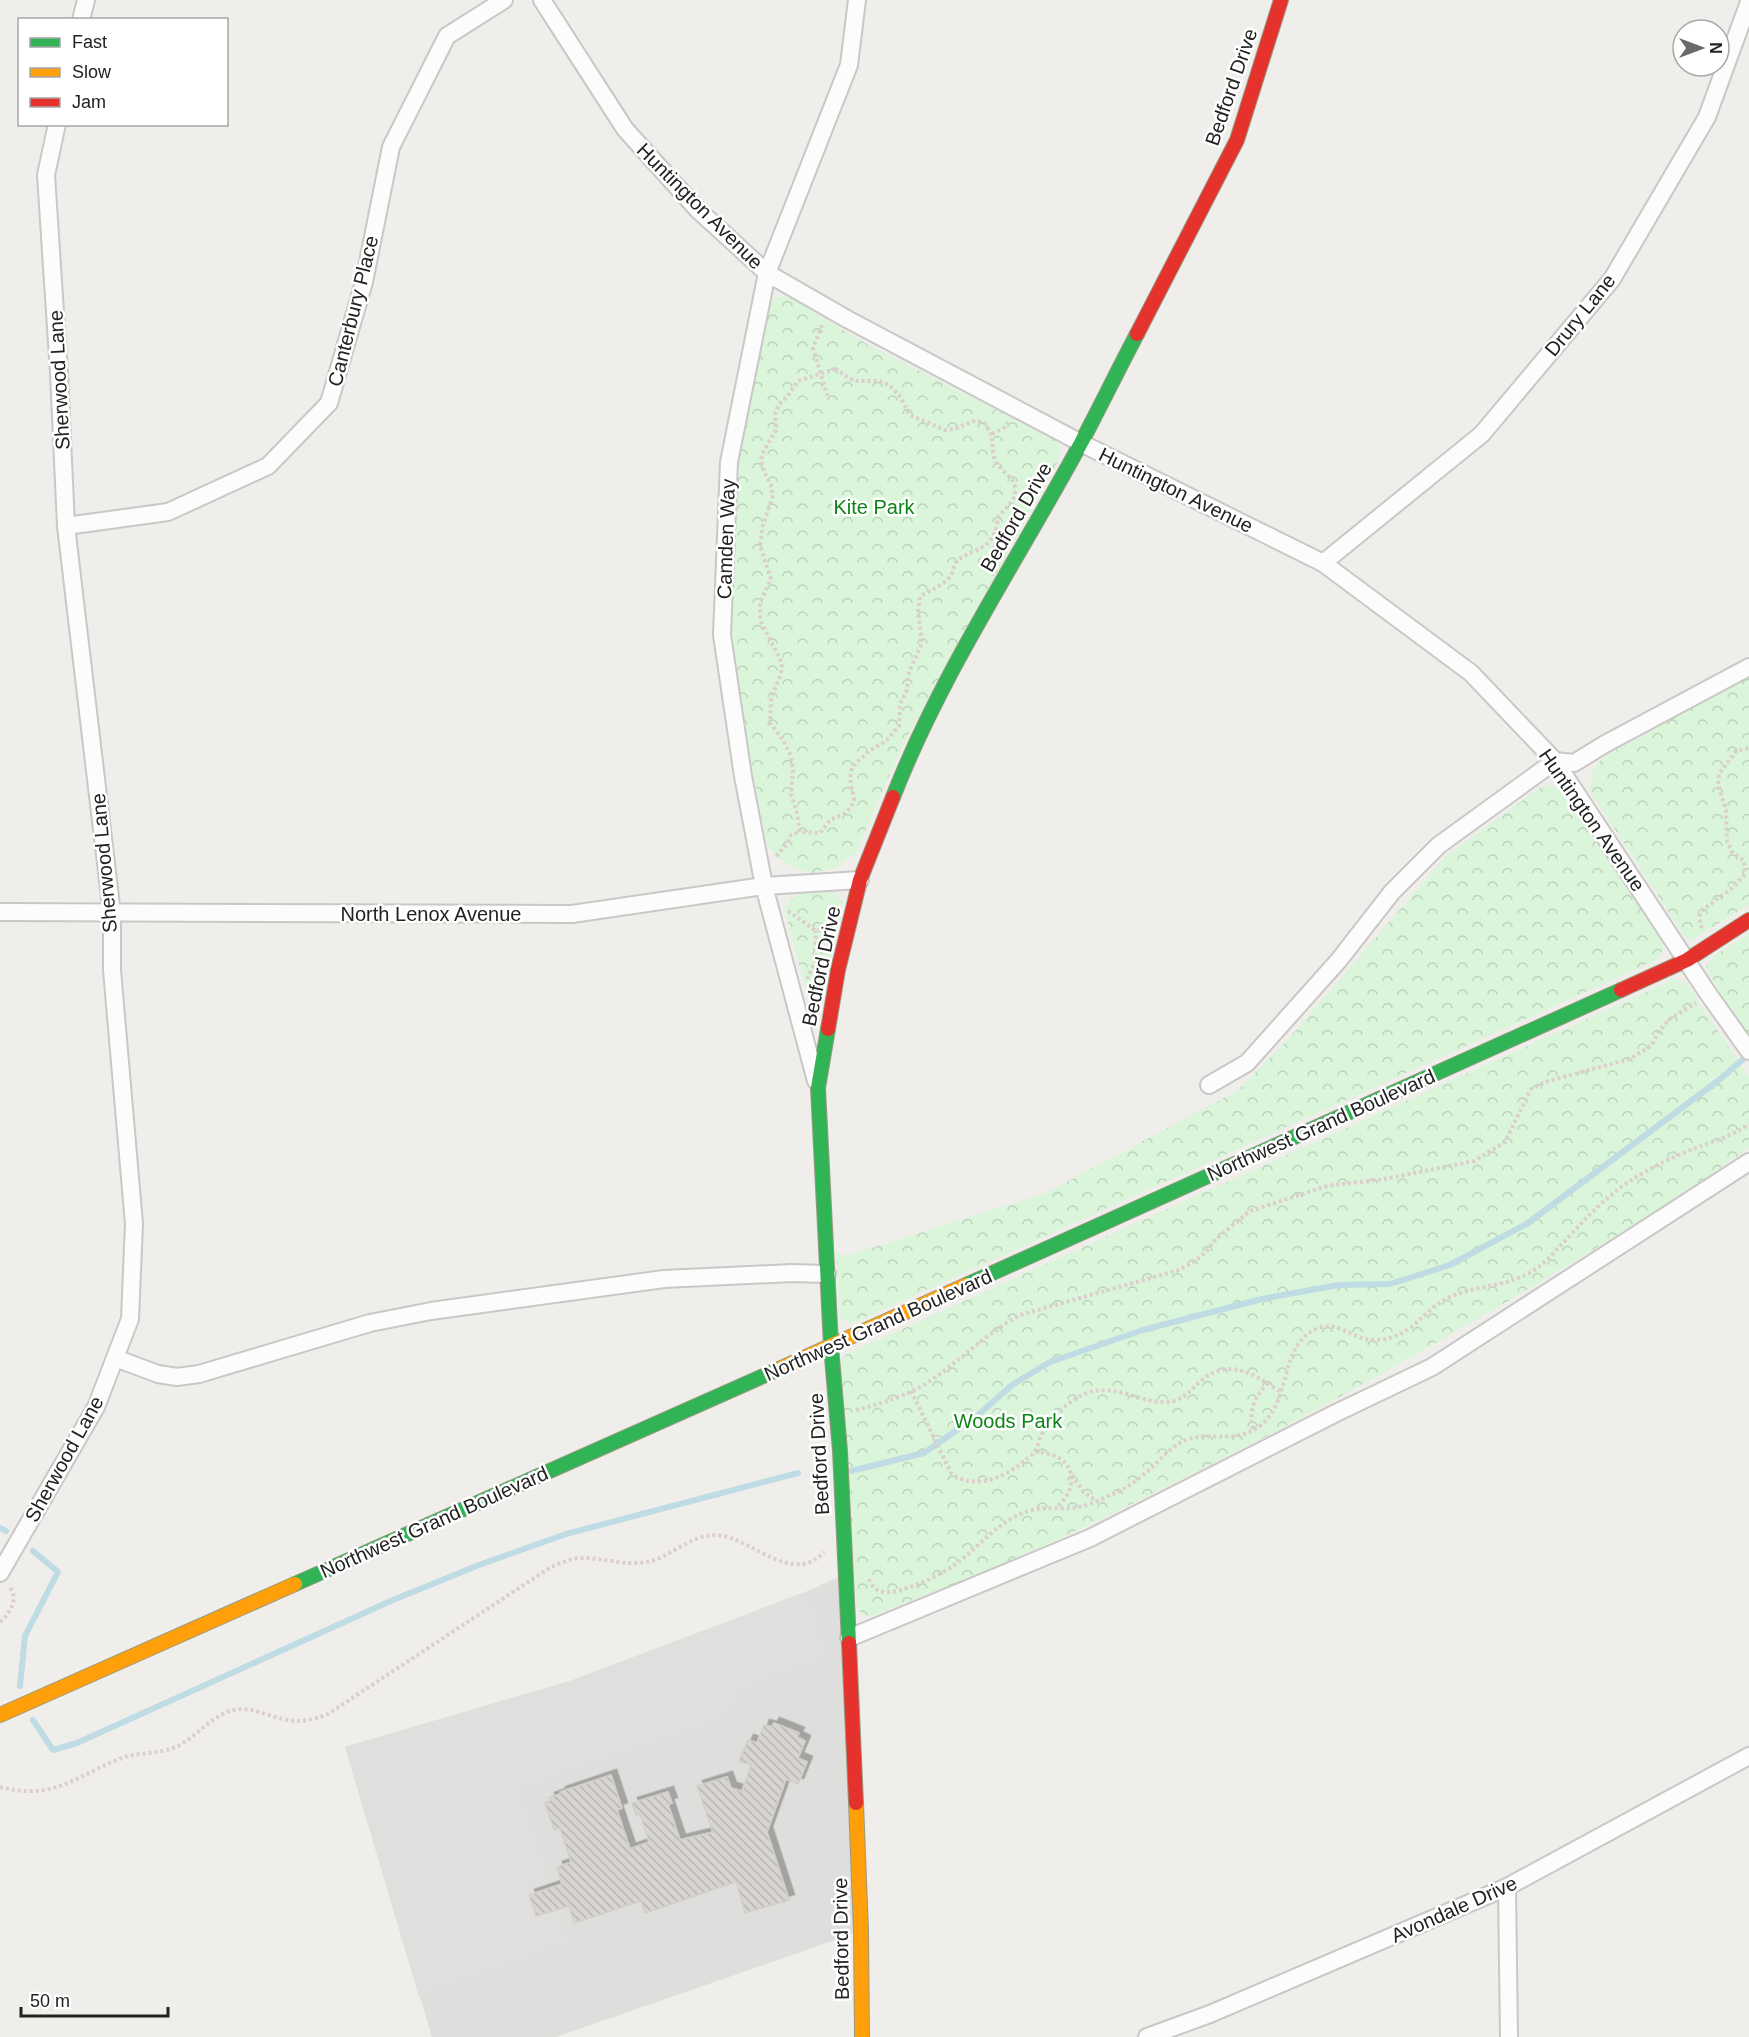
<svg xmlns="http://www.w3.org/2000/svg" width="1749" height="2037" font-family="Arial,sans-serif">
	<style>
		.religious { fill: #dededc }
		.park { fill: url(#park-crowns) }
		.parking { fill: #e0dfde }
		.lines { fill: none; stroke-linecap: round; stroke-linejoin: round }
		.stream { stroke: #bfdbe3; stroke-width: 6 }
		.building { fill: url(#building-back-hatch); stroke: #d3d0cc; stroke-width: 1.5; filter: url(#shadow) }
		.street-casing { stroke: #c9c8c7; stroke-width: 20 }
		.fast-casing { stroke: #999a82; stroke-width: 16 }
		.slow-casing { stroke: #999a82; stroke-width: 16 }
		.jam-casing { stroke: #999a82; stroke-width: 16 }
		.path { stroke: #dccecd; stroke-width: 4; stroke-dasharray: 3 3; stroke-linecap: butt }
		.street { stroke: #fdfcfc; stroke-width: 16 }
		.fast { stroke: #30b455; stroke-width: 14 }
		.slow { stroke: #ff9f0a; stroke-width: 14 }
		.jam { stroke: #e5322d; stroke-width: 14 }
		.labels { text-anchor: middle; stroke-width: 5; stroke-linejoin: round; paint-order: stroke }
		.street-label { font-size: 20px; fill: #222; stroke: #fff }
		.park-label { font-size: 20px; fill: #0c8416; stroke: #fff }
	</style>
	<defs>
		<pattern id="park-crowns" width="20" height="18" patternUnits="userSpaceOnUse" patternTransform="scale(1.5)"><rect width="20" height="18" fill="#daf5da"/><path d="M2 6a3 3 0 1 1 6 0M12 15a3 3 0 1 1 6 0" fill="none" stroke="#bbd2bb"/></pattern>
		<pattern id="building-back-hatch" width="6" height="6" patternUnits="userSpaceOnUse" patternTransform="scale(1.5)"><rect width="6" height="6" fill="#d7d4d2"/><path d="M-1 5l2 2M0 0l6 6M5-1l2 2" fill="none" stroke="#b8b6b4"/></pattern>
		<filter id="shadow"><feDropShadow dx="5.5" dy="-5.5" stdDeviation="0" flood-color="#0004"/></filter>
	</defs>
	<rect width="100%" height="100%" fill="#f0eeeb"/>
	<path class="religious" d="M845 1574 861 1931 556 2037H432L345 1747 570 1681 795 1597Z"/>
	<g class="park">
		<path d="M782 296 792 297 825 319 872 347 1054 439C1061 446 1061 451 1059 460L900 751 856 853 837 867 813 873 793 868 776 856 767 844 736 687 729 557 738 452 748 397 769 306 774 298Z"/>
		<path d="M1749 677V905L1691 940 1684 936 1590 791C1592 768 1593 765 1612 752Z"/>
		<path d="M1550 785 1560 789 1628 885 1663 942C1664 952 1661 955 1654 961L851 1324 840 1317 836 1251 846 1256 1046 1193 1237 1091 1292 1035 1446 856 1541 787Z"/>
		<path d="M828 890 836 894 843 902 822 1002 815 1006 810 1004 808 998 784 908 795 895Z"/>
		<path d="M1749 934V1037L1736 1025 1706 966 1717 954Z"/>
		<path d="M1672 978C1686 982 1691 986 1697 1000L1749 1077V1148C1661 1210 1570 1265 1477 1319 1345 1397 1208 1468 1069 1534 1005 1565 937 1590 870 1617L862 1614 856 1605 840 1366 845 1355 1664 984Z"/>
	</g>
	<path class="parking" d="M810 1590 831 1658 740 1692 731 1718 523 1791 572 1945 419 1997 345 1747 570 1681Z"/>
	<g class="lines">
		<g class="stream">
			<path d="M851 1471 924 1453 977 1416 1012 1385 1050 1362 1143 1330 1262 1299 1338 1285 1390 1284 1450 1265 1528 1223 1719 1080 1749 1054"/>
			<path d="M0 1528 6 1531"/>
			<path d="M20 1686 25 1636 58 1572 33 1551"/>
			<path d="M33 1720 53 1750 77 1743 393 1600 479 1565 566 1534 798 1473"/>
		</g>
	</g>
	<path class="building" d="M774 1723 799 1733 797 1737 805 1741 798 1758 807 1762 798 1784 786 1779 767 1832 789 1900 745 1913 736 1882 645 1913 641 1901 574 1923 569 1906 536 1916 529 1895 562 1884 557 1867 571 1862 560 1828 554 1830 545 1803 550 1801 549 1798 560 1794V1792L611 1775 622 1808 617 1810 630 1849 649 1842 640 1814 636 1815 632 1803 668 1792 672 1803 668 1804 680 1840 713 1832 697 1786 727 1777 731 1788 742 1791 751 1765 739 1761 748 1740 757 1743 764 1725 772 1727Z"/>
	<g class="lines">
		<g class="street-casing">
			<g id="street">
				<path d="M542 0 625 129 697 209 767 273 847 319 1081 443 1323 563 1471 673 1555 761 1707 992 1749 1051"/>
				<path d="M81 20 86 0"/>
				<path d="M66 526 168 512 268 466 329 403 364 282 391 147 447 36 504 0"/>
				<path d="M1323 563 1482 434 1612 279 1707 117 1749 2"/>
				<path d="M0 912 572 914 764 886 860 880"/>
				<path d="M816 1081 764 886 743 776 722 635 729 462 767 273 849 65 857 0"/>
				<path d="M1209 1085 1247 1063 1339 960 1392 892 1439 845 1555 761 1574 763 1605 744 1749 667"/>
				<path d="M115 1358 158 1374 177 1377 199 1374 370 1323 431 1311 664 1279 792 1273 827 1274"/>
				<path d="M0 1573 96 1407 130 1319 134 1224 112 970V914L66 526 59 373 46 175 57 124"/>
				<path d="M849 1638 1090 1538 1336 1413 1432 1367 1749 1162"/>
				<path d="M1507 1887 1509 2037"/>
				<path d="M1147 2037 1210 2014 1507 1887 1749 1756"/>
			</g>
		</g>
		<g class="fast-casing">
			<g id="fast">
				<path d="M893 797C942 672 1017 561 1081 443 1100 407 1118 370 1137 334"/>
				<path d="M828 1029 818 1088 831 1346 840 1451 849 1643"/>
				<path d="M966 1285 1621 990"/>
				<path d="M295 1584 779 1369"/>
			</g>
		</g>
		<g class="slow-casing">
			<g id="slow">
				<path d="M779 1369 966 1285"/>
				<path d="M0 1715 295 1584"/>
				<path d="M856 1803 861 1931 862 2037"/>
			</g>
		</g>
		<g class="jam-casing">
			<g id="jam">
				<path d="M1137 334 1237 140 1281 0"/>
				<path d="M1621 990 1687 960 1749 920"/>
				<path d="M828 1029 838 970 860 880 893 797"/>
				<path d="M849 1643 856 1803"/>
			</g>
		</g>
		<g class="path">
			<path d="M822 325 813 348 828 398"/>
			<path d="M835 369 854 381H879L889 385 899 395 910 415 945 430 954 429 974 421 984 422C996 440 990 440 994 457 997 472 1016 474 1015 491 1015 504 1003 508 998 518 997 522 997 528 995 532 988 550 972 550 959 559 953 564 954 570 951 575 945 585 929 590 920 597L918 612 922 643 909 672 907 690 900 704 899 726 886 741 869 751 852 767 850 778 854 799 852 805 846 813 830 820 820 833 800 832 797 813 791 794 793 770 791 756 783 740 770 723 771 698 781 674 782 663 760 620V602L771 579 760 545 763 525 773 495 771 485 763 469 761 460 763 452 776 430 775 414 779 404 787 397 798 381Z"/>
			<path d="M992 434 1005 427 1008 422"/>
			<path d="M776 856 787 844 791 835 800 832"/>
			<path d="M788 911 816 931 827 926"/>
			<path d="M1702 928 1700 923V912L1732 888 1745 874 1744 861 1732 852 1727 841 1726 810 1718 785 1719 774 1736 751 1749 748"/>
			<path d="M807 979 815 962 816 931"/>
			<path d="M911 1391 951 1473C974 1491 1005 1478 1025 1460 1028 1458 1033 1455 1035 1451 1038 1446 1039 1439 1042 1434 1049 1418 1065 1405 1080 1396 1112 1378 1144 1408 1174 1401 1187 1397 1193 1387 1203 1379 1232 1357 1257 1376 1282 1393"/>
			<path d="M856 1410C882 1403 907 1396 930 1381 961 1360 987 1333 1020 1315L1179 1270 1195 1261 1206 1252 1216 1239 1250 1211 1327 1186 1384 1179 1474 1161 1505 1142 1531 1089 1545 1082 1630 1059 1651 1046 1660 1030 1671 1018 1696 1003"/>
			<path d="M1253 1429C1248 1410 1255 1398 1267 1383"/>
			<path d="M1035 1451C1043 1453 1052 1454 1059 1458 1079 1470 1073 1495 1056 1507"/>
			<path d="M1072 1475 1083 1491 1095 1500"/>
			<path d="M869 1579C872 1586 876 1591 884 1592 901 1594 939 1576 953 1566 975 1551 992 1528 1016 1516 1040 1503 1059 1512 1083 1506 1093 1504 1104 1498 1113 1494 1126 1489 1138 1479 1149 1470 1161 1460 1170 1446 1186 1440 1212 1430 1236 1446 1262 1424 1292 1398 1279 1346 1316 1329 1336 1320 1348 1336 1366 1339 1375 1341 1385 1340 1393 1337 1413 1331 1426 1310 1444 1300 1471 1285 1504 1288 1531 1272 1545 1264 1555 1251 1566 1240 1584 1220 1602 1201 1624 1185 1644 1171 1668 1159 1691 1150 1710 1142 1731 1137 1749 1124"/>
			<path d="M0 1622C11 1612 19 1599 9 1586"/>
			<path d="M0 1787C9 1789 18 1791 27 1791 62 1793 91 1769 122 1758 139 1752 159 1754 176 1747 197 1737 211 1715 234 1710 251 1706 267 1716 283 1719 299 1723 313 1720 328 1714L551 1567C561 1563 571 1558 582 1558 606 1558 631 1568 655 1560 678 1551 696 1531 723 1536 755 1542 794 1585 824 1552"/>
		</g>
		<use href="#street" class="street"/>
		<use href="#fast" class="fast"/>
		<use href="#slow" class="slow"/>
		<use href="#jam" class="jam"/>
	</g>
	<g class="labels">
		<g class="street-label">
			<text transform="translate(1231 87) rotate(-71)" y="7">Bedford Drive</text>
			<text transform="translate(700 206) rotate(45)" y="7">Huntington Avenue</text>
			<text transform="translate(353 311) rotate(-76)" y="7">Canterbury Place</text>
			<text transform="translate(1580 315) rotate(-51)" y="7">Drury Lane</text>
			<text transform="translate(59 380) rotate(-93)" y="7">Sherwood Lane</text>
			<text transform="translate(1176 490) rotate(26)" y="7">Huntington Avenue</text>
			<text transform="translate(1016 517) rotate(-60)" y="7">Bedford Drive</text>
			<text transform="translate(726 539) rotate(-88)" y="7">Camden Way</text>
			<text transform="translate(1592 820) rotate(55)" y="7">Huntington Avenue</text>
			<text transform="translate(104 863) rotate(-95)" y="7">Sherwood Lane</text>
			<text x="431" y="921">North Lenox Avenue</text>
			<text transform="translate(821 966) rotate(-78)" y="7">Bedford Drive</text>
			<text transform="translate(1321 1125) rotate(-24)" y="7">Northwest Grand Boulevard</text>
			<text transform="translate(878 1325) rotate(-24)" y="7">Northwest Grand Boulevard</text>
			<text transform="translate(819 1454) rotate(-93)" y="7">Bedford Drive</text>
			<text transform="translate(64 1459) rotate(-61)" y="7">Sherwood Lane</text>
			<text transform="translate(434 1522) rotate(-24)" y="7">Northwest Grand Boulevard</text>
			<text transform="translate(1454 1909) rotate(-24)" y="7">Avondale Drive</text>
			<text transform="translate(841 1939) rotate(-91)" y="7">Bedford Drive</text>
		</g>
		<g class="park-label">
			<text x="874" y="514">Kite Park</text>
			<text x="1008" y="1428">Woods Park</text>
		</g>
	</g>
	<rect x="18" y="18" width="210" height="108" fill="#ffffff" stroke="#a7a7a7" stroke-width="1.5"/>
	<rect x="30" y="38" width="30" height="9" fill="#30b455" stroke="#a7a7a7" stroke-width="1.5"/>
	<text x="72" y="48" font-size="18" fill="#222222">Fast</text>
	<rect x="30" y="68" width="30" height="9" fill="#ff9f0a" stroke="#a7a7a7" stroke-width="1.5"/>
	<text x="72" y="78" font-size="18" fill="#222222">Slow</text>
	<rect x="30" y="98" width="30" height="9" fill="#e5322d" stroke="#a7a7a7" stroke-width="1.5"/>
	<text x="72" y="108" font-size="18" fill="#222222">Jam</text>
	<g transform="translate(1701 48) rotate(90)"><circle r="28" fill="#ffffff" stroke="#a7a7a7" stroke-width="1.5"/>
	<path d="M0-4.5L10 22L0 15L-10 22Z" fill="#6a6968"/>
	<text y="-9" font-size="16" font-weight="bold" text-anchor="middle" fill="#222222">N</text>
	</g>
	<path d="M21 2007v9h147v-9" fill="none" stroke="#222222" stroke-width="3"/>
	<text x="30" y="2007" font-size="18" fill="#222222" stroke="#ffffff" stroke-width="4.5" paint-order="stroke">50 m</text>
</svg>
